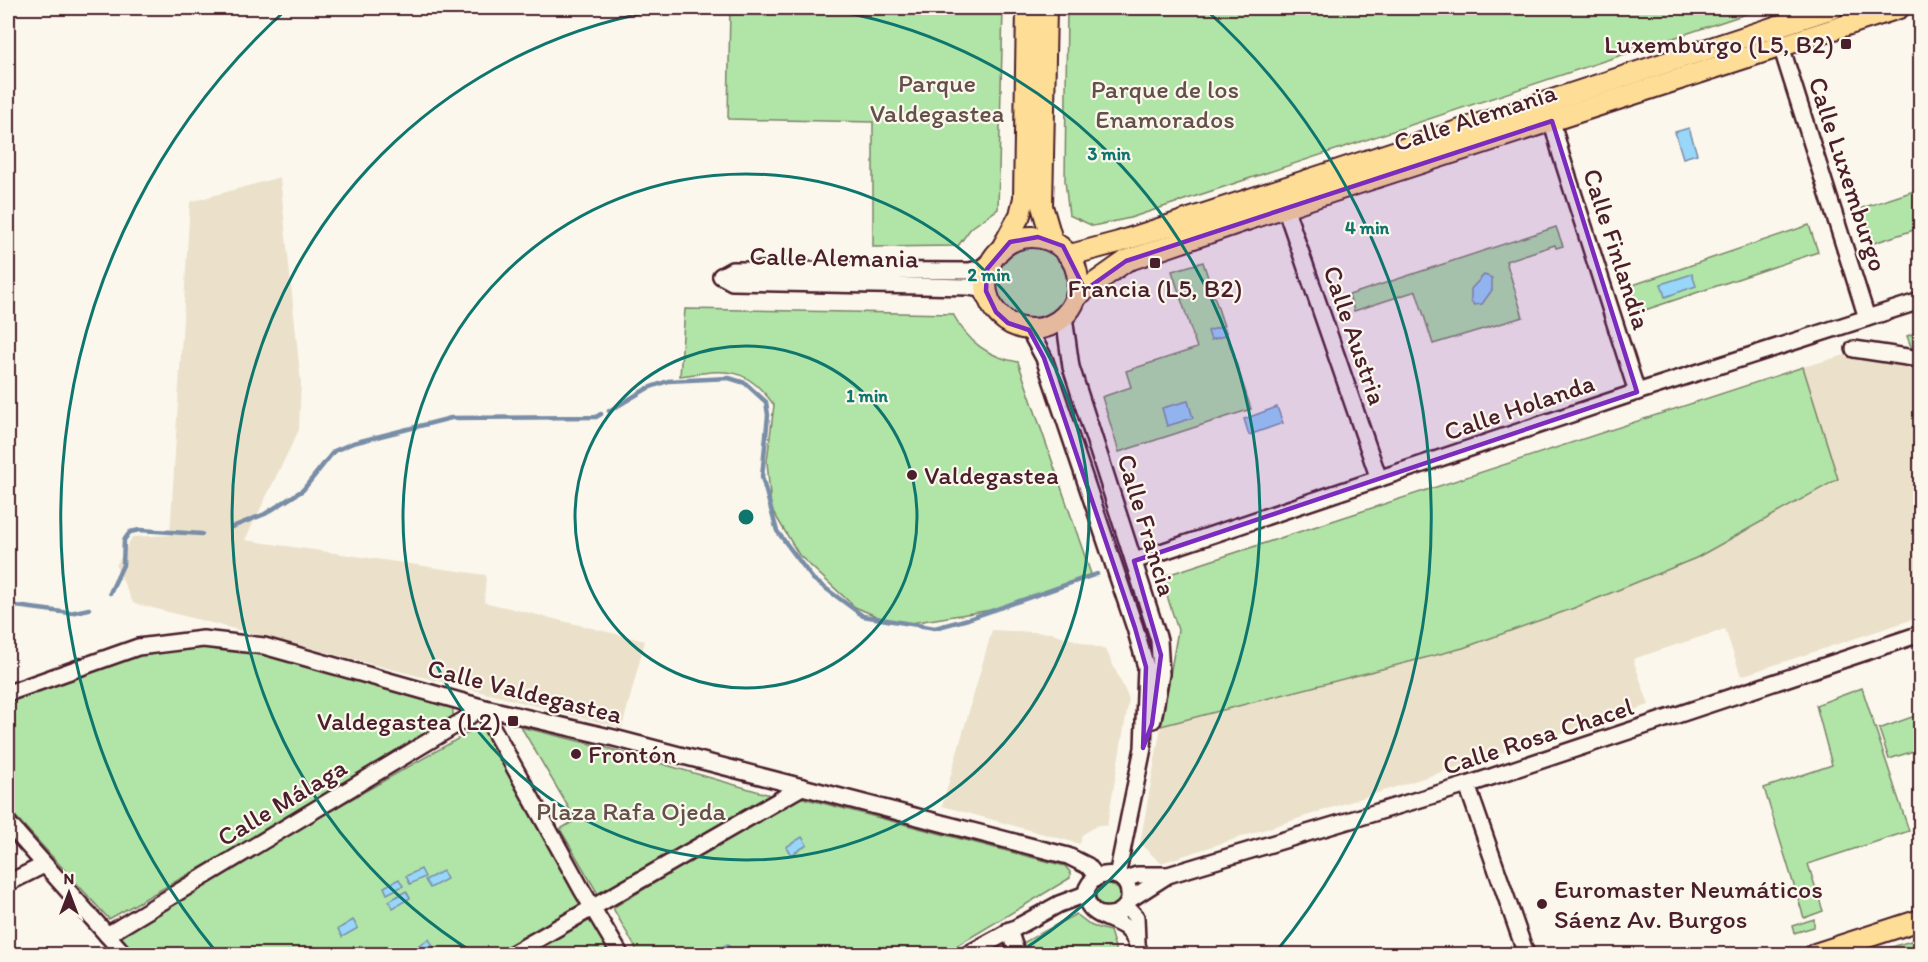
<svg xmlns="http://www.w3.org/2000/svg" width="1928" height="962" font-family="Itim,sans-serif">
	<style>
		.built { fill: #ebe1cb }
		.green { fill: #b0e5a7; stroke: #7d8269; stroke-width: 1.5 }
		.water { fill: #98d6fa; stroke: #798da7; stroke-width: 1.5 }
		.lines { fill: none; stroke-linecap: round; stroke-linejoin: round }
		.stream { stroke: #798da7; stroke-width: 4.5 }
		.minor-casing { stroke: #4a1f2b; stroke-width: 20 }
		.major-casing { stroke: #4a1f2b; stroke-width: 24 }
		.minor { stroke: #fbf7ec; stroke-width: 15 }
		.major { stroke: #fedd96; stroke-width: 20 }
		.marked { fill: #7b2cbf; fill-opacity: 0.2; stroke: #7b2cbf; stroke-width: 4.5; stroke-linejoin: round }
		.ring { fill: none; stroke: #0f766e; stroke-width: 3 }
		.poi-dot { fill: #4a1f2b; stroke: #fbf7ec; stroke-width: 2 }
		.labels { text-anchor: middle; stroke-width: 4.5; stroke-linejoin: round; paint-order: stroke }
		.poi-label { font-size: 26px; fill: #4a1f2b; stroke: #fbf7ec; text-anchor: start }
		.park-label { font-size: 26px; fill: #64504a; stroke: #fbf7ec }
		.street-label { font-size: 26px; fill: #4a1f2b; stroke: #fbf7ec }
		.centre { fill: #0f766e; stroke: #fbf7ec; stroke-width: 3 }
		.ring-label { font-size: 18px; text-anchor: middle; font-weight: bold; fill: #0f766e; stroke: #fbf7ec; stroke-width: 4.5; stroke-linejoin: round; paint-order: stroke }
	</style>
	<rect width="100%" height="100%" fill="#fbf7ec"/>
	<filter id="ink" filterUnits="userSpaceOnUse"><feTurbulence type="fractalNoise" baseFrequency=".0167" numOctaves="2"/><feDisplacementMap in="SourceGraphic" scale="12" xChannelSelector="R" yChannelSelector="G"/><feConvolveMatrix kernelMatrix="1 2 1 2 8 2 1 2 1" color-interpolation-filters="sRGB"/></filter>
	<g filter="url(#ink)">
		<g class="built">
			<path d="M280 177 301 383 299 430 245 540 486 575 484 602 645 641 622 728 133 603 116 566 132 537 170 535 190 202Z"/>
			<path d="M1845 355 1920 365V617L1741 676 1725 629 1633 659 1649 705 1161 863 1140 844 1161 726 1236 706 1838 479 1803 367Z"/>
			<path d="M992 630 1052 633 1106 650 1129 699 1107 826 1098 825 1082 835 1080 844 942 806Z"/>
		</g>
		<g class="green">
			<path d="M730 8H1003L998 209 971 228 958 246 873 247V122L728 119Z"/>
			<path d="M1067 8H1764L1130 218 1093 226 1069 215 1065 181Z"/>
			<path d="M1920 189V228L1874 243 1862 208Z"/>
			<path d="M1809 225 1818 252 1639 312 1630 286Z"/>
			<path d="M1556 227 1563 246 1556 248 1555 245 1506 261 1523 317 1433 344 1416 291 1354 311 1349 295Z"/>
			<circle cx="1032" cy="282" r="37"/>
			<path d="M1203 262 1251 409 1119 452 1102 397 1131 387 1126 371 1197 348 1172 271Z"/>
			<path d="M685 309 953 314C968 342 988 357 1018 362L1091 574 997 609 911 623 890 622 855 607 799 555 771 508 767 461 774 405C744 364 726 370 680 376Z"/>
			<path d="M1920 331V350L1912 349 1907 336Z"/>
			<path d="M1803 367 1838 479 1696 558 1574 608 1463 648 1161 726 1178 630 1161 577Z"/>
			<path d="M212 645 271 652 449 702 453 707V721L306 808 109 919 8 808V697L129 655Z"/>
			<path d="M1862 688 1909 831 1808 864 1823 911 1804 918 1764 788 1832 765 1816 705Z"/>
			<path d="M1920 714V749L1889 759 1879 729Z"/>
			<path d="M482 725 583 899 582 903 496 954H130L119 939V934L188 892Z"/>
			<path d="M521 727 607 748 770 795 598 894 560 829 576 820Z"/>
			<path d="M799 797 1065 866 1070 872V878L943 954H639L614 910V907Z"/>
			<circle cx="1108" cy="896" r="12"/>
			<path d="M1076 914 1092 926 1110 931 1117 954H1024L1021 944Z"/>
			<path d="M1814 919V927L1794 933 1792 926Z"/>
			<path d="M590 920 612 954H529Z"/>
			<path d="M1920 938 1918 954H1870Z"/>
		</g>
		<g class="water">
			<path d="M1689 128 1697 154 1683 158 1675 132Z"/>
			<path d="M1692 274 1696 286 1665 297 1661 284Z"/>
			<path d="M1484 275 1492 278V290L1482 304 1474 305 1471 301V289Z"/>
			<path d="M1224 326 1227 335 1211 340 1208 331Z"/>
			<path d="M1188 401 1193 418 1167 426 1162 408Z"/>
			<path d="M1277 407 1283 423 1249 435 1244 419Z"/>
			<path d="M802 837 807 845 791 855 786 847Z"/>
			<path d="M421 869 425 877 410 884 406 876Z"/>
			<path d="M443 871 447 879 430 888 425 880Z"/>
			<path d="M399 879 403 886 387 894 384 887Z"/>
			<path d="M406 891 410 898 393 908 389 901Z"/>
			<path d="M353 920 358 928 342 937 338 929Z"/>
			<path d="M429 939 434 948 423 954H414L411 950Z"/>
			<path d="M728 944 733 953 712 954 711 952Z"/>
		</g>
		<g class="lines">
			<g class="stream">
				<path d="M609 411 648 388 668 381 729 378 745 383 766 402 768 415 762 477 777 531 813 579 863 616 935 628 968 619 1097 574"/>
				<path d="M232 527 265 514 303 490 334 451 353 443 451 418 596 417 601 414"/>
				<path d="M110 593 123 565 124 540 130 532 140 530 202 534"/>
				<path d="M8 605 70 613 89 609"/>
			</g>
			<g class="minor-casing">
				<g id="minor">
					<path d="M1781 46 1867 318"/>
					<path d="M1552 121 1561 155 1637 392"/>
					<path d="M1285 207 1379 479"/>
					<path d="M721 276 732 282 969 287 980 289 996 312"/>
					<path d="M721 276 732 270 970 271 981 268 992 259"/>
					<path d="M1064 317 1071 367 1159 640 1161 674 1153 720"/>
					<path d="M1029 330 1044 358 1135 628 1146 667 1143 748 1117 876"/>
					<path d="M1854 349 1920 359"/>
					<path d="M1134 561 1637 392 1920 301"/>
					<path d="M8 693 138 647 203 639 264 646 481 707 614 738 1068 856 1088 866 1097 877"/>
					<path d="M1467 785 1526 954"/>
					<path d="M8 823 124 954"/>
					<path d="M1123 880 1137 875H1168"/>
					<path d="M8 883 44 865"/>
					<path d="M1129 900 1168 875 1467 785 1920 634"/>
					<path d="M1126 906 1136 917 1137 942"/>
					<path d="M1102 915C1116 917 1131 909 1129 892 1125 863 1079 873 1087 901 1092 917 1113 918 1125 927 1134 934 1137 944 1140 954"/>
					<path d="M1009 930 1017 954"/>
					<path d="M107 935 464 720 481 707 582 890 620 954"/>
					<path d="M512 954 802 787"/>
					<path d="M968 954 1059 904 1086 894"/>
				</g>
			</g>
			<g class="major-casing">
				<g id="major">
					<path d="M1046 8 1042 206 1052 240"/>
					<circle cx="1032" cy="283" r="46"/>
					<path d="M1003 246 1020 215 1024 198 1027 8"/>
					<path d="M1070 255 1119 242 1833 8"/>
					<path d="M1078 295 1126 261 1285 207 1899 8"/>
					<path d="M1815 954 1920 920"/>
				</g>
			</g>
			<use href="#minor" class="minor"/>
			<use href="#major" class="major"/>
		</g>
	</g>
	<path class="marked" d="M1552 121 1637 392 1134 561 1161 655 1152 724 1143 748 1146 667 1135 628 1044 358 1029 330 1008 323 996 312 986 291 987 269 1010 242 1038 237 1063 246 1085 290 1126 261Z"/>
	<g class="ring">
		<circle cx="746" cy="517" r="171"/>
		<circle cx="746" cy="517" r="343"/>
		<path d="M474 953A514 514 0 0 1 674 8M818 8A514 514 0 0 1 1018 953"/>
		<path d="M217 953A685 685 0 0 1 288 8M1204 8A685 685 0 0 1 1275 953"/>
	</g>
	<g class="poi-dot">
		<rect x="1840" y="38" width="12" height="12" rx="3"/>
		<rect x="1149" y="257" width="12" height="12" rx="3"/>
		<circle cx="912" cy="475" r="6"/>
		<rect x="507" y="715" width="12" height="12" rx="3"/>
		<circle cx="576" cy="754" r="6"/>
		<circle cx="1542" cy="904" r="6"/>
	</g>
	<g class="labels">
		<g class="poi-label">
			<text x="1834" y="53" text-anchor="end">Luxemburgo (L5, B2)</text>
			<text x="1155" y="297" text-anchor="middle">Francia (L5, B2)</text>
			<text x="924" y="484">Valdegastea</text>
			<text x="501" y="730" text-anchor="end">Valdegastea (L2)</text>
			<text x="588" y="763">Frontón</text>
			<text x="1554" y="898">Euromaster Neumáticos<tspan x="1554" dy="30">Sáenz Av. Burgos</tspan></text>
		</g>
		<g class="park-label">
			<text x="937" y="92">Parque<tspan x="937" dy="30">Valdegastea</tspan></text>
			<text x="1165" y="98">Parque de los<tspan x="1165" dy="30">Enamorados</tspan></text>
			<text x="631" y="820">Plaza Rafa Ojeda</text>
		</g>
		<g class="street-label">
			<text transform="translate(1475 117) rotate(-18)" y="9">Calle Alemania</text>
			<text transform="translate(1848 174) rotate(72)" y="9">Calle Luxemburgo</text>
			<text transform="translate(1617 249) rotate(72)" y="9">Calle Finlandia</text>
			<text transform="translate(834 257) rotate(1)" y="9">Calle Alemania</text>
			<text transform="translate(1355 335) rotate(71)" y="9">Calle Austria</text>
			<text transform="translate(1519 407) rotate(-19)" y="9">Calle Holanda</text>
			<text transform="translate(1147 525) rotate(73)" y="9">Calle Francia</text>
			<text transform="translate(525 691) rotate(14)" y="9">Calle Valdegastea</text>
			<text transform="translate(1538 736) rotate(-18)" y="9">Calle Rosa Chacel</text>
			<text transform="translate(282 802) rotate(-31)" y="9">Calle Málaga</text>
		</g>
	</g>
	<circle cx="746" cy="517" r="9" class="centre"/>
	<g class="ring-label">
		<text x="1109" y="160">3 min</text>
		<text x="1367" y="234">4 min</text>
		<text x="989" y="281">2 min</text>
		<text x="867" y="402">1 min</text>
	</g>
	<rect width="1928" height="962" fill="none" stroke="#fbf7ec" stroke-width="30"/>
	<rect x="15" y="15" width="1898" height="932" fill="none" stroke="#4a1f2b" stroke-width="2" filter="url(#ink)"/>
	<g transform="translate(69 893)" stroke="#fbf7ec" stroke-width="4.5" paint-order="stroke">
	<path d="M0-4.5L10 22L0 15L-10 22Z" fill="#4a1f2b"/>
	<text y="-9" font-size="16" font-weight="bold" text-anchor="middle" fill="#4a1f2b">N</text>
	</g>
</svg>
